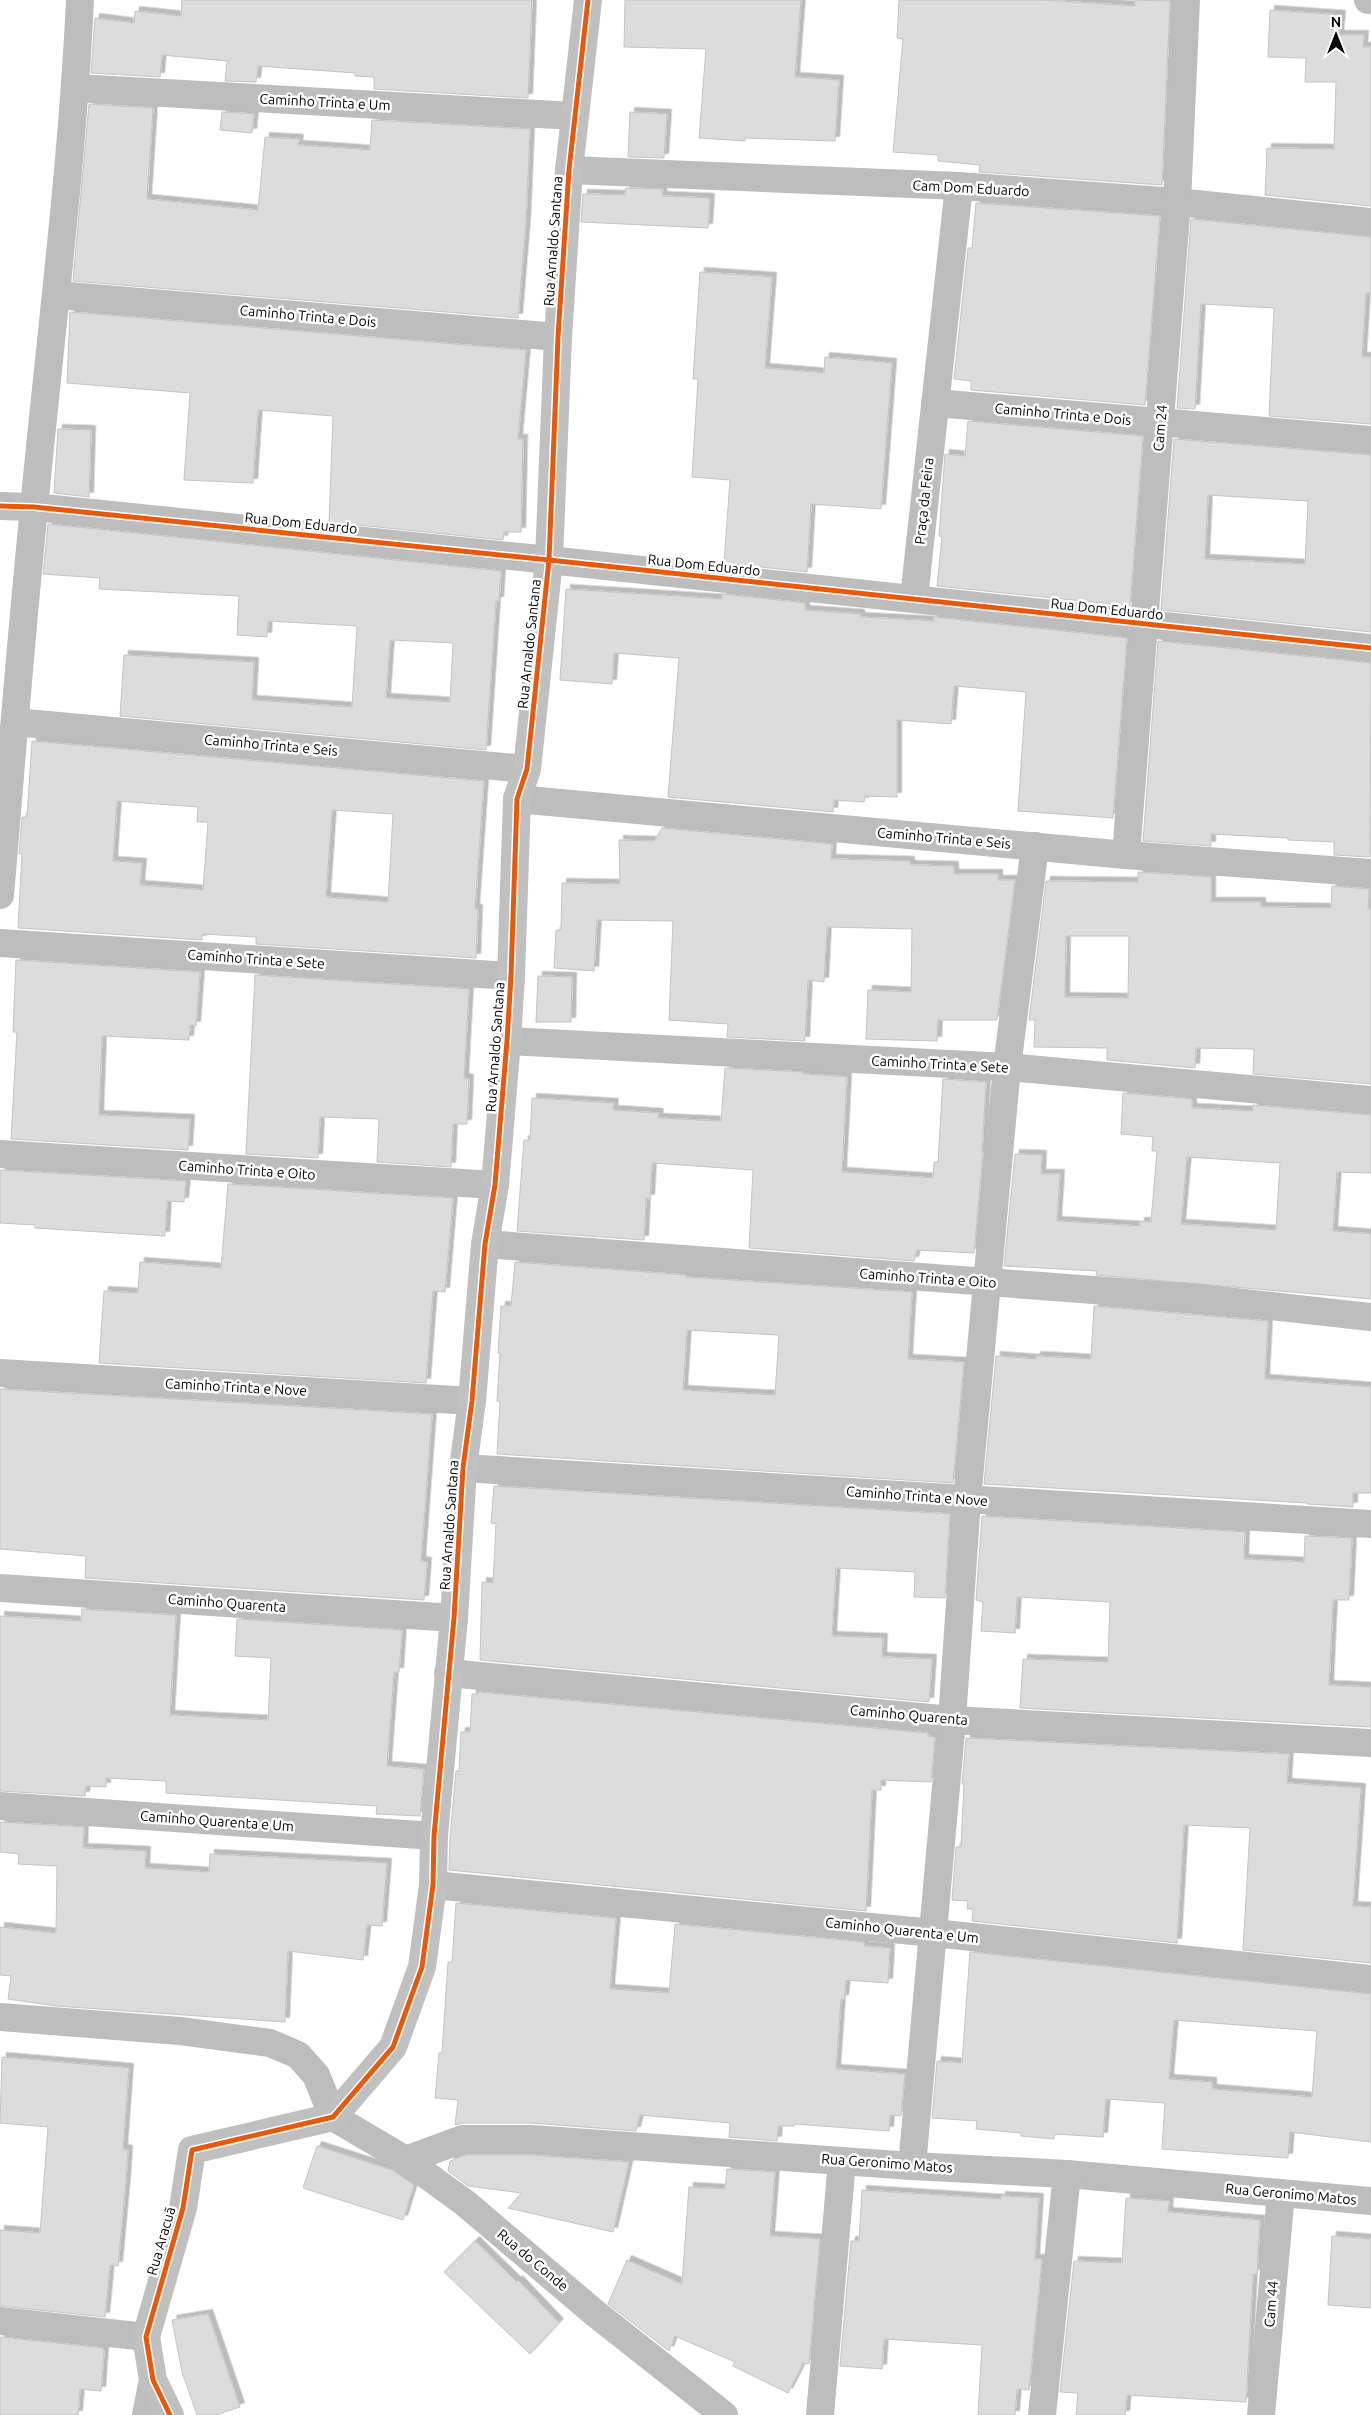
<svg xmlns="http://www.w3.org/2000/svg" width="1371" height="2415" font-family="Ubuntu,sans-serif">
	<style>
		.building { fill: #dcdcdc; stroke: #c4c4c4; fill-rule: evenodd; filter: url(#shadow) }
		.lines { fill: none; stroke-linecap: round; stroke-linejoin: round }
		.street { stroke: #bdbdbd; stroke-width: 28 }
		.secondary { stroke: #c0c0c0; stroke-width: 28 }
		.cycleway-casing { stroke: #fff; stroke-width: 8 }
		.cycleway { stroke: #e8590c; stroke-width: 5 }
		.labels { text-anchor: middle; stroke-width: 5; stroke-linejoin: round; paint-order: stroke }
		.street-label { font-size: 14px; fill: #000; stroke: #fff }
	</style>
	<defs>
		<filter id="shadow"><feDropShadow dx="4.5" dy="-4.5" stdDeviation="0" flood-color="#0004"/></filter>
	</defs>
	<rect width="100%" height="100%" fill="#fff"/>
	<g class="building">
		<path d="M182 0H532L528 98 374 89V77L355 76V73L258 66 256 82 225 81 227 61 162 55 160 77 91 73 95 18 134 23 135 11 181 16Z"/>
		<path d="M625 0H801L795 77 839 80 835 141 745 138V141L699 138 706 49 624 47Z"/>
		<path d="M899 0H1045L1135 6V0L1170 1 1162 185 979 172 980 165 938 161V155L893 152 903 39 897 38Z"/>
		<path d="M1270 10 1341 15 1339 35H1364L1363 47H1371V206L1265 195 1267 148 1334 149 1336 82H1305L1306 58 1268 57Z"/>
		<path d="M89 104 153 108 147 199 258 210 265 137 299 139 298 145 370 150 372 120 530 129 526 222 518 318 73 281Z"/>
		<path d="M222 112 254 114 252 133 220 130Z"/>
		<path d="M630 112 667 114 664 158 628 157Z"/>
		<path d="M626 188 663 189 662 196 710 198 708 228 581 222 583 194 625 195Z"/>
		<path d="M976 203 1160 216 1145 405 971 390V381L954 379 968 248H972Z"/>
		<path d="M1191 219 1371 237V293H1366L1362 357H1371V424L1269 416 1274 308 1201 304 1195 409 1177 408Z"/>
		<path d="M700 272 772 277 765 368 824 373 825 357 892 363 881 509 811 504 807 572 724 563 730 480 692 477 698 379H693Z"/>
		<path d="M70 312 526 350 518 439H523L521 532H504L503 540 329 522 333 416 258 410 253 483 184 480 190 393 67 383Z"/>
		<path d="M968 421 1143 436 1130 606 937 586 942 537 939 536 945 454 965 456Z"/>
		<path d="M58 429 91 430 89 497 54 493Z"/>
		<path d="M1174 439 1371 455V632L1161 610ZM1208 495 1308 501 1305 564 1205 559Z"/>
		<path d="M48 524 501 571 499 601H496L486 750 120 716 124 655 254 662 252 700 352 707 357 626 268 621 267 637 237 635 239 596 99 589 100 578 43 574ZM390 640 453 643 450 702 386 698Z"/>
		<path d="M566 589 722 599V594L805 603V610L860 614V617L934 621V617L1127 638 1113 818 1018 811 1026 692 954 686 951 724 897 720V797L865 796 864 802 834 800 833 812 668 797 679 658 614 653 612 684 560 680Z"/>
		<path d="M1158 641 1371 663 1370 857 1334 855V842L1288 840V838L1211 834V846L1143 841Z"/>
		<path d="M32 741 484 781 475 909H478L476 958 256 944V937L202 934V940L18 928 22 854H19L22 817H27ZM117 801 198 807 197 822H208L203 890 140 885 142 863 113 861ZM332 810 393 814 388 902 326 897Z"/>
		<path d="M662 828 832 844 831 859 910 861V865L954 866V874H998V880H1015L997 1020H938L937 1041 866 1039 868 990 911 992 912 929 827 927 824 982 808 980 805 1041 727 1037 728 1024 669 1020 673 921 597 920 594 971 554 968 556 930H561L562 883 620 884 619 840 654 841Z"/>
		<path d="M1138 872 1211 877V902H1261V907L1331 908 1332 886 1369 889 1368 909H1371V1084L1253 1074 1254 1049 1196 1048 1195 1068 1107 1060V1048L1034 1047 1035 1020H1029L1046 881 1138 882ZM1066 936H1129L1128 998 1065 997Z"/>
		<path d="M16 960 200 972 196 1026 190 1025 189 1040 102 1036 99 1115 190 1119 188 1150 11 1139 17 1032H13Z"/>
		<path d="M255 975 469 989 464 1078 469 1079 467 1124H453L451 1167 377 1162 379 1119 320 1117 318 1158 246 1154Z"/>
		<path d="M538 976 572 977 571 1022H536Z"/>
		<path d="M725 1068 803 1072V1074L847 1077 842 1172 933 1178 934 1162H938L943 1079 986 1082 982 1152H983L974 1253 917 1250 914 1261 749 1248 753 1170 652 1163 650 1199 646 1198 644 1240 517 1231 524 1140H530L532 1098 614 1103 613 1110 659 1113 658 1118 721 1121Z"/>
		<path d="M1123 1093 1192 1099V1108L1253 1111V1105L1371 1115V1173L1337 1172 1333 1231 1371 1234V1299L1096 1275 1097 1271 1004 1266 1015 1154 1042 1155 1041 1174H1060L1057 1221 1140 1226V1222H1151L1157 1151H1152L1153 1137 1121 1134ZM1187 1157 1280 1163 1276 1230 1181 1224Z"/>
		<path d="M0 1170 186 1181 184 1202 167 1201 165 1236 35 1228V1225L0 1223Z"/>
		<path d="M228 1184 453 1198 445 1292 433 1291 426 1383 99 1363 104 1291 138 1293 140 1262 221 1268Z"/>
		<path d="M515 1262 686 1275V1277L912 1292 908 1359 964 1362 953 1483 497 1454 500 1402 497 1401 500 1353H498L501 1306H511ZM687 1330 779 1335 775 1395 683 1390Z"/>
		<path d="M1094 1306 1268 1321 1265 1379 1371 1387V1493H1353V1507L1307 1504V1503L984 1484 996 1356 1036 1359V1356L1091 1359Z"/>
		<path d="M0 1389 432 1414 421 1561 427 1562 424 1600 85 1578 86 1556 0 1549Z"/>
		<path d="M494 1486 950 1514 945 1598 914 1597 915 1572 836 1568 832 1636 883 1638 882 1657 932 1659 929 1702 480 1660 482 1582 493 1583 496 1524 491 1523Z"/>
		<path d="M982 1516 1245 1532 1244 1559 1304 1562 1305 1536 1352 1538 1349 1600H1333L1329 1685 1371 1687V1727L1020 1708 1023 1659 1108 1662 1110 1602 1017 1597 1015 1633 981 1631 983 1602 976 1600Z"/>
		<path d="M82 1609 176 1615 170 1715 268 1720 271 1658 235 1656 237 1619 402 1630 399 1672H394L387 1766 424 1769 420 1816 376 1814 377 1806 166 1793V1781L106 1778V1787L86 1786 85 1796 0 1791V1616L81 1621Z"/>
		<path d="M478 1692 928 1733V1736L935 1737 931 1782 881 1780V1790H872L866 1911 449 1870 450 1837 456 1771H459L461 1732H470L472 1694H478Z"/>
		<path d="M966 1738 1289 1754 1287 1783 1361 1788 1353 1906 1371 1907V1963L1243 1950 1250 1828 1184 1825 1177 1943 972 1921 973 1909H967L968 1901 952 1900 956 1847H961L964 1784H962Z"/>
		<path d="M0 1822 84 1827 83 1848 146 1851 145 1868 209 1872 210 1854 387 1863 382 1926 367 1925 363 1960 288 1951 285 2022 56 2006 8 1999 11 1976 0 1975V1927L56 1933 57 1866 18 1864 19 1854 0 1852Z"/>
		<path d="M456 1903 616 1918 610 1989 669 1993 675 1924 864 1942V1946L890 1948 888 1983 846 1980 844 1999H841L836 2069 905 2074 901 2116 890 2115 889 2131 794 2124V2126H778L777 2141 729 2137 730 2123 640 2115 636 2131 531 2123H463L455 2125 458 2100 435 2098 439 2053H442L448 1962H452Z"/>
		<path d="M970 1952 1371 1994V2142L1290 2132 1288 2158 1162 2149 1165 2103 1106 2099 1103 2137 1055 2134 1054 2139 1021 2136V2133L976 2129 977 2121 932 2118 937 2061 962 2063ZM1174 2020 1317 2031 1312 2097 1212 2089V2082L1169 2079Z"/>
		<path d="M2 2057 129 2068 123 2149 128 2150 126 2180 118 2266 110 2265 105 2317 0 2306V2230L40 2233 48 2127 0 2123Z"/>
		<path d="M317 2146 392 2170 414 2185 403 2220 303 2188Z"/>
		<path d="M466 2155H530L629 2162 613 2232 508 2208 522 2193 468 2186 448 2171 450 2161Z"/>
		<path d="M727 2169 775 2172 770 2236 820 2239 809 2364 803 2363 788 2393 733 2366 735 2362 675 2336 669 2351 608 2304 627 2260 682 2284 689 2187 725 2189Z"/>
		<path d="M862 2190 1001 2199V2196L1039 2198 1035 2259H1042L1029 2390 1017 2389 1015 2415H978L982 2345 884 2339 882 2369 840 2366 851 2241H859Z"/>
		<path d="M1126 2198 1169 2201 1168 2212 1260 2220 1257 2274H1253L1246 2402 1127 2395 1125 2415H1076L1078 2393 1060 2392 1074 2261 1122 2263Z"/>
		<path d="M1332 2236 1371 2239V2308L1328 2305Z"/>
		<path d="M475 2241 517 2282 518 2280 559 2323 530 2354 444 2272Z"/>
		<path d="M208 2314 240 2407 216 2415H197L182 2372 172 2320Z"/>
		<path d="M0 2337 103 2348 104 2351 101 2391 80 2389 78 2415H0Z"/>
	</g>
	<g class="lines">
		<g class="street">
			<path d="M1368 0H1371"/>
			<path d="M76 88 574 116"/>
			<path d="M569 170 959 186 1177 202 1371 222"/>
			<path d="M57 295 558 337"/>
			<path d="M935 403 1371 440"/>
			<path d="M0 506 34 507 549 560 1371 648"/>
			<path d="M914 598 959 186"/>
			<path d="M15 722 527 769"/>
			<path d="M517 799 1126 855 1371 873"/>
			<path d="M1126 855 1177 202 1186 0"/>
			<path d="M0 895C11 766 21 637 34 508 50 339 72 170 80 0"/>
			<path d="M0 943 511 976"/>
			<path d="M507 1041 1007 1067 1371 1100"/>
			<path d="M0 1154 495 1185"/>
			<path d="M485 1244 1199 1298 1371 1317"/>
			<path d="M0 1373 472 1401"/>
			<path d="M463 1468 1371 1524"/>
			<path d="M0 1588 454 1618"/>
			<path d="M448 1673 952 1720 1371 1743"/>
			<path d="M0 1806 434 1836"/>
			<path d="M433 1885 934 1933 1371 1979"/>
			<path d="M0 2017 180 2031 270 2043 298 2055 316 2075 333 2117 406 2160 465 2203 596 2314 724 2415"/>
			<path d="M406 2160 463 2139H531L912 2166 1067 2174 1371 2201"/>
			<path d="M912 2166 952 1720 967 1500 1007 1067 1035 846"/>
			<path d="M0 2321 146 2337"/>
			<path d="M146 2415 153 2380"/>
			<path d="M820 2415 842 2161"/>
			<path d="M1042 2415 1067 2174"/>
			<path d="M1261 2415 1281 2193"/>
		</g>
		<path class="secondary" d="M170 2415 153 2380 146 2337 183 2208 192 2150 333 2117 393 2047 422 1967 433 1885 434 1836 454 1618 463 1468 472 1401 485 1244 495 1185 507 1041 511 976 517 799 527 769 549 560 558 337 569 170 588 0"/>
		<g class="cycleway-casing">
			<g id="cycleway">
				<path d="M0 506 34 507 549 560 1371 648"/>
				<path d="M170 2415 153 2380 146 2337 183 2208 192 2150 333 2117 393 2047 422 1967 433 1885 434 1836 454 1618 463 1468 472 1401 485 1244 495 1185 507 1041 511 976 517 799 527 769 549 560 558 337 569 170 588 0"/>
			</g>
		</g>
		<use href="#cycleway" class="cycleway"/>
	</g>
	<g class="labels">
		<g class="street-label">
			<text transform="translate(325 102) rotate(3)" y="5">Caminho Trinta e Um</text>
			<text transform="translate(971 188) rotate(3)" y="5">Cam Dom Eduardo</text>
			<text transform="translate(553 241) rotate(-86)" y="5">Rua Arnaldo Santana</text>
			<text transform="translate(308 316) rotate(5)" y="5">Caminho Trinta e Dois</text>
			<text transform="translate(1063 414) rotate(5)" y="5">Caminho Trinta e Dois</text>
			<text transform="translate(1160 428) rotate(-85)" y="5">Cam 24</text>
			<text transform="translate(924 501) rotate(-84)" y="5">Praça da Feira</text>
			<text transform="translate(301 523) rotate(6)" y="5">Rua Dom Eduardo</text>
			<text transform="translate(704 565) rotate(6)" y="5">Rua Dom Eduardo</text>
			<text transform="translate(1107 609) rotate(6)" y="5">Rua Dom Eduardo</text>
			<text transform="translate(529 644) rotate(-84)" y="5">Rua Arnaldo Santana</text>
			<text transform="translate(271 745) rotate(5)" y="5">Caminho Trinta e Seis</text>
			<text transform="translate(944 838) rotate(5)" y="5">Caminho Trinta e Seis</text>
			<text transform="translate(256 959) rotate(4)" y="5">Caminho Trinta e Sete</text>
			<text transform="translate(495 1047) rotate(-86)" y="5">Rua Arnaldo Santana</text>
			<text transform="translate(940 1064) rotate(3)" y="5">Caminho Trinta e Sete</text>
			<text transform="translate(247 1170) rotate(4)" y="5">Caminho Trinta e Oito</text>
			<text transform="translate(928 1278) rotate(4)" y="5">Caminho Trinta e Oito</text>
			<text transform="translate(236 1387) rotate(3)" y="5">Caminho Trinta e Nove</text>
			<text transform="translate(917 1496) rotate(4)" y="5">Caminho Trinta e Nove</text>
			<text transform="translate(449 1525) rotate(-86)" y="5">Rua Arnaldo Santana</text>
			<text transform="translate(227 1603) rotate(4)" y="5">Caminho Quarenta</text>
			<text transform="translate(909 1715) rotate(5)" y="5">Caminho Quarenta</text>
			<text transform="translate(217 1821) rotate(4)" y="5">Caminho Quarenta e Um</text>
			<text transform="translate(902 1930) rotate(6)" y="5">Caminho Quarenta e Um</text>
			<text transform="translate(887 2163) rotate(4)" y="5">Rua Geronimo Matos</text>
			<text transform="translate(1291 2194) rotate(5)" y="5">Rua Geronimo Matos</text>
			<text transform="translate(161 2241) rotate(-74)" y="5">Rua Aracuã</text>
			<text transform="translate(533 2260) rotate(40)" y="5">Rua do Conde</text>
			<text transform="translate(1271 2304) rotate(-85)" y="5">Cam 44</text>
		</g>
	</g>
	<g transform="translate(1336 35)" stroke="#ffffff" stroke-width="4" paint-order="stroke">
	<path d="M0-4L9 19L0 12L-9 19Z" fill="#000000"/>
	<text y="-8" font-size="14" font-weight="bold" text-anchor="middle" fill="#000000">N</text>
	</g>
</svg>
